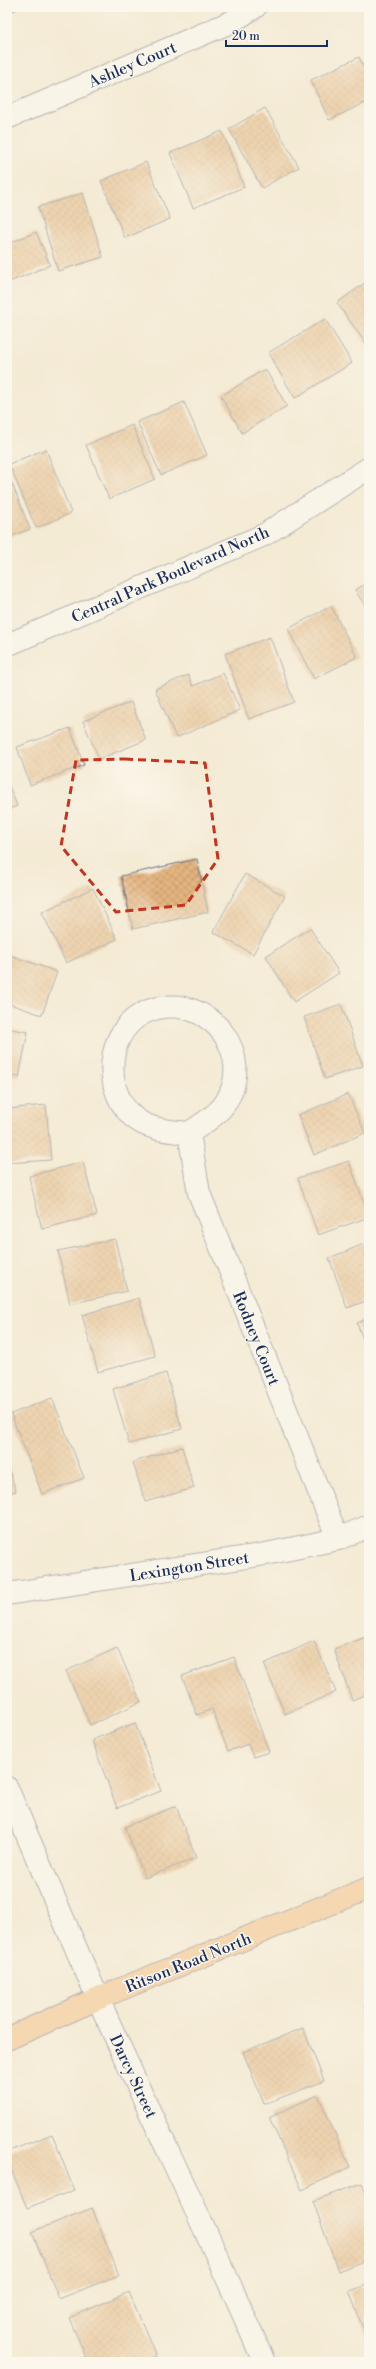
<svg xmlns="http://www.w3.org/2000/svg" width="376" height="2369" font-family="'Libre Bodoni',serif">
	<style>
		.building { fill: url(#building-cross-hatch) }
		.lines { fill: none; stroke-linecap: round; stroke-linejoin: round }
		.minor-casing { stroke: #677188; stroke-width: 24 }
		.major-casing { stroke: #677188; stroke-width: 24 }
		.minor { stroke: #fff; stroke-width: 22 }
		.major { stroke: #f6be87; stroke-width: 22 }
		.marked { fill: none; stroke: #c8321e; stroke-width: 3; stroke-dasharray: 8 5; stroke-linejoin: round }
		.labels { text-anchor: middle; stroke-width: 3; stroke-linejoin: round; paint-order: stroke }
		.street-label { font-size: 16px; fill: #1b2f5e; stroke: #fbf7ec }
	</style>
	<defs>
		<pattern id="building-cross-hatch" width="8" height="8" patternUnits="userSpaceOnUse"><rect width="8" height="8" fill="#e6b680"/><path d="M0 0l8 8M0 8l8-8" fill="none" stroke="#ba946c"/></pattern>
	</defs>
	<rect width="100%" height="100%" fill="#fbf7ec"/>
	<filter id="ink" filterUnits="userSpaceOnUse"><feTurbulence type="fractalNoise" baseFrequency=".025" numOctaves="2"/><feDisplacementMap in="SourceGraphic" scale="8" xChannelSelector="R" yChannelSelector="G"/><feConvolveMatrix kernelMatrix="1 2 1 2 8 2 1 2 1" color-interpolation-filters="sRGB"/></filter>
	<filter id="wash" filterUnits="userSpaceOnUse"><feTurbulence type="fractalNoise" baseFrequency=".012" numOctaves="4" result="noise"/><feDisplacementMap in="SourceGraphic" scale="16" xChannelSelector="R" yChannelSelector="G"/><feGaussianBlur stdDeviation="0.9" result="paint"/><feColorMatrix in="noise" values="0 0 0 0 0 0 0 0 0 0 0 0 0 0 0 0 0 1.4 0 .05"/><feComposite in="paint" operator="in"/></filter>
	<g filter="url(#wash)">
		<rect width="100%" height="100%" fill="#f4ebd5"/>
		<g id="blocks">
			<g class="building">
				<path d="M7 7H23L7 13Z"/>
				<path d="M359 57 369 80V101L329 120 311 80Z"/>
				<path d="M265 108 299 167 262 188 229 129Z"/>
				<path d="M222 131 244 187 193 208 170 153Z"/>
				<path d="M146 162 170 219 125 238 101 181Z"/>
				<path d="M83 193 103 257 58 271 38 207Z"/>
				<path d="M36 232 50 265 7 283V244Z"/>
				<path d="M369 280V348L337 303Z"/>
				<path d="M325 319 352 363 295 398 268 353Z"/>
				<path d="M265 369 287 406 242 433 221 396Z"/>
				<path d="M184 402 207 455 161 475 137 422Z"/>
				<path d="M132 425 155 479 109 499 86 445Z"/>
				<path d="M46 449 71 513 36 528 9 464Z"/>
				<path d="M7 471 30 529 7 538Z"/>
				<path d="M369 582V612L355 590Z"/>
				<path d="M331 606 357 657 314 679 288 629Z"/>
				<path d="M270 637 294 702 249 719 225 654Z"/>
				<path d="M223 673 240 710 176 738 155 689 188 675 193 686Z"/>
				<path d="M131 702 146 740 99 759 83 721Z"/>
				<path d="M70 728 84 765 30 785 17 747Z"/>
				<path d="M7 781 17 806 7 810Z"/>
				<path d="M197 859 208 912 133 929 121 876Z"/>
				<path d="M245 874 285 896 253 954 213 932Z"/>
				<path d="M93 888 117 939 66 963 42 912Z"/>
				<path d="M310 928 339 973 294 1002 266 956Z"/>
				<path d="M7 954 57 972 42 1015 7 1003Z"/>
				<path d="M341 1004 363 1066 325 1079 304 1017Z"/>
				<path d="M7 1028 28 1032 19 1077 7 1075Z"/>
				<path d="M348 1094 365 1133 314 1155 298 1115Z"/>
				<path d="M46 1105 51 1160 7 1163V1109Z"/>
				<path d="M349 1161 369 1217 318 1235 298 1178Z"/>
				<path d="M83 1162 97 1215 42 1229 29 1176Z"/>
				<path d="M115 1239 127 1291 70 1304 58 1251Z"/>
				<path d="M369 1242V1300L347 1308 329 1258Z"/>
				<path d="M139 1298 155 1356 98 1372 82 1315Z"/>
				<path d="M369 1318V1355L357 1323Z"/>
				<path d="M166 1373 182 1429 129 1444 113 1389Z"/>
				<path d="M52 1398 84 1478 42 1494 11 1414Z"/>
				<path d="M182 1447 194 1488 145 1502 133 1462Z"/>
				<path d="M7 1464 16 1491 7 1494Z"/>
				<path d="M369 1636V1693L352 1700 334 1649Z"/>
				<path d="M314 1641 336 1692 285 1714 264 1664Z"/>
				<path d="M117 1648 141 1702 90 1725 66 1671Z"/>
				<path d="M234 1657 269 1752 253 1757 248 1744 228 1751 212 1709 197 1715 182 1676Z"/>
				<path d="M135 1723 161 1791 117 1808 92 1740Z"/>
				<path d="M176 1806 196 1858 145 1878 125 1827Z"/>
				<path d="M369 2005V2017L365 2006Z"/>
				<path d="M303 2028 324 2081 264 2104 243 2052Z"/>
				<path d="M318 2095 350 2167 302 2190 269 2117Z"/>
				<path d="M52 2134 74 2190 27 2208 7 2159V2152Z"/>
				<path d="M362 2183 369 2202V2259L338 2271 313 2201Z"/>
				<path d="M92 2208 119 2275 59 2299 32 2232Z"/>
				<path d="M369 2284V2344L349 2291Z"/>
				<path d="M129 2292 156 2356 143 2362H88L69 2318Z"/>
			</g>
		</g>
	</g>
	<g filter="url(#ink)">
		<use href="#blocks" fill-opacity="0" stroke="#677188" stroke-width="1"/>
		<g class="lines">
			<g class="minor-casing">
				<g id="minor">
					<path d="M7 118 231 22 255 7"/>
					<path d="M7 645 264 535 369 468"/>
					<path d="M189 1133C170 1131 147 1130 132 1116 98 1083 109 1018 158 1008 212 997 255 1055 226 1102 217 1116 202 1124 189 1133L199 1193 338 1539"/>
					<path d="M7 1594 266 1554 338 1539 369 1526"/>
					<path d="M7 1788C47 1882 87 1976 130 2069 175 2167 222 2263 264 2362"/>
				</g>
			</g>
			<g class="major-casing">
				<path id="major" d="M7 2039 99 1998 369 1888"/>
			</g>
			<use href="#minor" class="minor"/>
			<use href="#major" class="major"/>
		</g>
	</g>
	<path d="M0 0H376V2369H0ZM125 759 205 763 218 859 186 905 116 912 61 846 76 760Z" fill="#f4ebd5" fill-opacity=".55" fill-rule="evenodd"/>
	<path class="marked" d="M125 759 205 763 218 859 186 905 116 912 61 846 76 760Z"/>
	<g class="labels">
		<g class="street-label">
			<text transform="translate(132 64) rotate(-23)" y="6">Ashley Court</text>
			<text transform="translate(170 574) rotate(-24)" y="6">Central Park Boulevard North</text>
			<text transform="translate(257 1338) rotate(68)" y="6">Rodney Court</text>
			<text transform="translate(189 1566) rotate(-9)" y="6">Lexington Street</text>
			<text transform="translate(188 1962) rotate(-22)" y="6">Ritson Road North</text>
			<text transform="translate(134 2076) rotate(65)" y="6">Darcy Street</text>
		</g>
	</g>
	<rect width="376" height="2369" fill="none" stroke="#fbf7ec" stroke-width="24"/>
	<path d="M226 40v6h101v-6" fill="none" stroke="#1b2f5e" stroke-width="2"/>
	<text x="232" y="40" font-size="12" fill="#1b2f5e" stroke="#fbf7ec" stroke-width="3" paint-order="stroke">20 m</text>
</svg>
